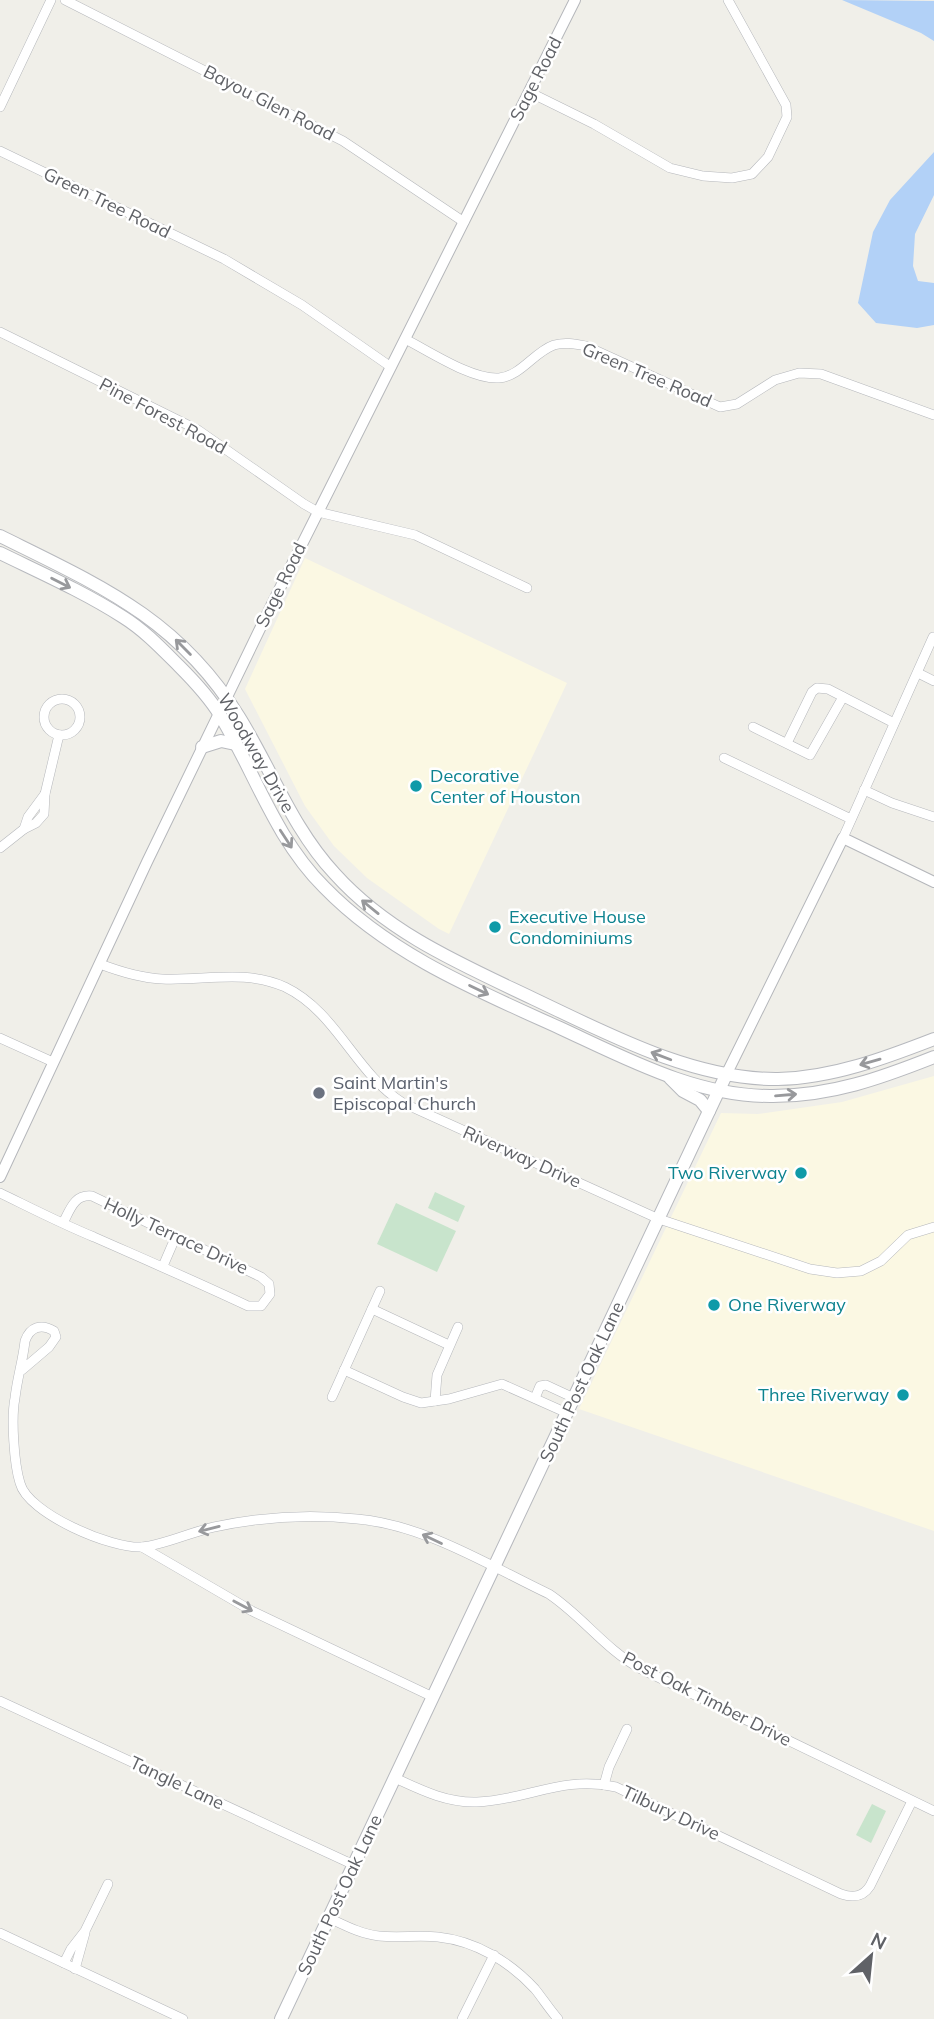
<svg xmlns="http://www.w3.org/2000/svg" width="934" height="2019" font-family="Mulish,sans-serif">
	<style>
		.commercial { fill: #fbf8e3 }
		.green { fill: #c8e4cc }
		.water { fill: #b2d1f7 }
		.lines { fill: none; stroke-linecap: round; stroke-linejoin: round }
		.minor-casing { stroke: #b5b7bb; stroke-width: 10 }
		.tertiary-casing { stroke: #b5b7bb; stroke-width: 12 }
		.secondary-casing { stroke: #b7b9be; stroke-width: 14 }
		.minor { stroke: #fff; stroke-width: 9 }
		.tertiary { stroke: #fff; stroke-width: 10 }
		.secondary { stroke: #fff; stroke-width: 12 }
		.oneway { stroke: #98999c }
		.culture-dot { fill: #0f9aa8; stroke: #fff; stroke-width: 2.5 }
		.worship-dot { fill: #6b7280; stroke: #fff; stroke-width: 2.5 }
		.labels { text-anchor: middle; stroke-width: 5; stroke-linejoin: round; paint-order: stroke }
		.street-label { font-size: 18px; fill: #606267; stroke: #fff }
		.culture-label { font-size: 18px; fill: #0d838f; stroke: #fff; text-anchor: start }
		.worship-label { font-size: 18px; fill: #5b616d; stroke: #fff; text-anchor: start }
	</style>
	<rect width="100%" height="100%" fill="#f0efe9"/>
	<g class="commercial">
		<path d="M305 558 567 683 449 934 439 929 367 878 334 846 305 806 245 689Z"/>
		<path d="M934 1076V1531L579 1409 721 1113 758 1114 842 1102Z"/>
	</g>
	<g class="green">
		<path d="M435 1192 465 1206 458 1222 428 1208Z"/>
		<path d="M396 1203 456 1231 437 1272 377 1244Z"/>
		<path d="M872 1804 886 1811 871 1843 856 1835Z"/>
	</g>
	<g class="water">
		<path d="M842 0 934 1V41L921 33Z"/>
		<path d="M934 152V195L915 234 913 266 918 281 934 283V325L917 328 876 323 858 303 873 232 890 200Z"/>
	</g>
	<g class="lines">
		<g class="minor-casing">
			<g id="minor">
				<path d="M65 0 343 141 464 222"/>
				<path d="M529 92 594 124 670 168 703 176 732 178 752 174 768 157 787 117 786 105 728 0"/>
				<path d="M0 107 51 0"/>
				<path d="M0 151 224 259 302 305 391 367"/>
				<path d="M0 332 198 430 304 504 318 512 415 535 527 588"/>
				<path d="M405 339C429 351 472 380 499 378 521 376 534 352 554 345 565 342 575 344 586 346L720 407 737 404 775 380 799 373 821 374 934 415"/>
				<path d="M918 673 934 681"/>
				<circle cx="62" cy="717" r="18"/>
				<path d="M753 727 810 755 843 697"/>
				<path d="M787 743 812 692 817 688 828 689 894 723"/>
				<path d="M724 758 851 819"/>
				<path d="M864 790 892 803 934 817"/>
				<path d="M24 829 28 817 45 794"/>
				<path d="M843 838 933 637"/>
				<path d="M0 848 24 829 36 823 44 814 45 794 59 735"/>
				<path d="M100 964C121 972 140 978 162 979 204 981 245 969 285 987 337 1012 355 1073 403 1103L659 1219 810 1269 837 1273 861 1271 881 1261 908 1235 934 1227"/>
				<path d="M0 1038 53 1062"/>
				<path d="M0 1193C31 1208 62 1224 94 1237 146 1260 197 1282 248 1306H261L270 1294 269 1284 261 1277 92 1196C74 1194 70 1210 63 1223"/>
				<path d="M163 1266 176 1236"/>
				<path d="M372 1309 449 1345"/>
				<path d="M22 1370 49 1347 56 1337 54 1331C41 1323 30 1327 25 1341 23 1360 17 1379 15 1398 11 1418 14 1464 20 1483 28 1514 112 1549 142 1547 164 1545 191 1532 214 1527 260 1517 310 1514 357 1519 425 1525 488 1565 549 1594 582 1616 606 1650 641 1669L934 1811"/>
				<path d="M344 1370 403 1397 421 1403 449 1399 502 1384 567 1413"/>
				<path d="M332 1397 380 1291"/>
				<path d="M535 1398 540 1386 546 1385 574 1398"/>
				<path d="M435 1401 437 1375 458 1327"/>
				<path d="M142 1547 252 1611 433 1697"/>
				<path d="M0 1701 354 1865"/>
				<path d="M395 1778C421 1790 447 1803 477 1802 528 1800 562 1775 616 1787L841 1894C853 1898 863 1897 870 1886L912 1801"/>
				<path d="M604 1785 609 1767 627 1729"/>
				<path d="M329 1918C346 1926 361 1934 379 1936 398 1938 419 1935 438 1937 476 1941 510 1962 535 1989 543 1999 550 2010 558 2019"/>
				<path d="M0 1933 183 2019"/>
				<path d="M64 1963 71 1949 85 1931 108 1884"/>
				<path d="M75 1969 85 1933"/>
				<path d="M462 2019 494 1955"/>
			</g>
		</g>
		<g class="tertiary-casing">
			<g id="tertiary">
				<path d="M727 1073 843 838 934 882"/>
				<path d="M0 1177 147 862 271 606 575 0"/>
			</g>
		</g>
		<g class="secondary-casing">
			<g id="secondary">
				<path d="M0 536C99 585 179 619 239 717 272 770 292 828 335 874 389 934 463 965 534 999 608 1034 694 1080 778 1079 832 1078 885 1058 934 1039"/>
				<path d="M0 553C41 573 84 592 123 617 144 630 162 649 179 666 194 681 209 697 220 715 255 773 275 838 324 887 389 954 476 990 560 1028 627 1059 697 1097 773 1096 831 1096 881 1078 934 1057"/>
				<path d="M202 747 221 741 235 744"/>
				<path d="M670 1078 683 1091 700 1100 709 1111"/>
				<path d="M281 2019 727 1073"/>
			</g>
		</g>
		<use href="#minor" class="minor"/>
		<use href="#tertiary" class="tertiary"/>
		<use href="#secondary" class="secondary"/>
	</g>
	<defs><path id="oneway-shaft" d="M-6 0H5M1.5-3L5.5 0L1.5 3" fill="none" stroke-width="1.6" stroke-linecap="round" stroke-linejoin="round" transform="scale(1.75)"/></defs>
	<g class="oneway">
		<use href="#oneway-shaft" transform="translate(61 583) rotate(27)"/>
		<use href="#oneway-shaft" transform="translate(183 647) rotate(-135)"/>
		<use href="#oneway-shaft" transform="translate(286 839) rotate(57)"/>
		<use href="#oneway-shaft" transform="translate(370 907) rotate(-141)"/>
		<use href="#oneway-shaft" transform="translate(479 990) rotate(26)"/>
		<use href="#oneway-shaft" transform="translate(661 1056) rotate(-159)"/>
		<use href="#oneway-shaft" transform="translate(870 1062) rotate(164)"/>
		<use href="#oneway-shaft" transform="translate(786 1095) rotate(-5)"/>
		<use href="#oneway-shaft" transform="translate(209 1529) rotate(166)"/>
		<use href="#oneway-shaft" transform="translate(432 1539) rotate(-155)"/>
		<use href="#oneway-shaft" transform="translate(243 1606) rotate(28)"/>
	</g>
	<g class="culture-dot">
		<circle cx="416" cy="786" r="7"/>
		<circle cx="495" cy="927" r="7"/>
		<circle cx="801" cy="1173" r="7"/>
		<circle cx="714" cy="1305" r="7"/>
		<circle cx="903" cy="1395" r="7"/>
	</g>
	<circle class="worship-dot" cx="319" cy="1093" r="7"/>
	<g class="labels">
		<g class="street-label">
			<text transform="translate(536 79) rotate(-63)" y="6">Sage Road</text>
			<text transform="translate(269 103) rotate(27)" y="6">Bayou Glen Road</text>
			<text transform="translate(107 203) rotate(26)" y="6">Green Tree Road</text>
			<text transform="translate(647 375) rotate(23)" y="6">Green Tree Road</text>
			<text transform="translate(163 416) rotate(28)" y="6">Pine Forest Road</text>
			<text transform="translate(281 585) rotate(-64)" y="6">Sage Road</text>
			<text transform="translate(256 753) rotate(60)" y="6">Woodway Drive</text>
			<text transform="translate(522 1157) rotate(24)" y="6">Riverway Drive</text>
			<text transform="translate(176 1236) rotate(25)" y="6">Holly Terrace Drive</text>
			<text transform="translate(582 1382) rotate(-65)" y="6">South Post Oak Lane</text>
			<text transform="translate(707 1699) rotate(27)" y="6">Post Oak Timber Drive</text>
			<text transform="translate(177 1783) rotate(25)" y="6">Tangle Lane</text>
			<text transform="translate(671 1813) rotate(25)" y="6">Tilbury Drive</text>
			<text transform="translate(340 1895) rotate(-65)" y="6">South Post Oak Lane</text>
		</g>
		<g class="culture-label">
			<text x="430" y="782">Decorative<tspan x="430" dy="21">Center of Houston</tspan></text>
			<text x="509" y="923">Executive House<tspan x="509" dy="21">Condominiums</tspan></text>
			<text x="787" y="1179" text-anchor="end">Two Riverway</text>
			<text x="728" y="1311">One Riverway</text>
			<text x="889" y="1401" text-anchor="end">Three Riverway</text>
		</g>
		<g class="worship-label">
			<text x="333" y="1089">Saint Martin's<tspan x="333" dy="21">Episcopal Church</tspan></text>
		</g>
	</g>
	<g transform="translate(871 1956) rotate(27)" stroke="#ffffff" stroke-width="5" paint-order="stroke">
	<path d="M0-5L12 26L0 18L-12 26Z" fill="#606267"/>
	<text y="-10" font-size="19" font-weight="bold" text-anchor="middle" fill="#606267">N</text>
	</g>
</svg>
